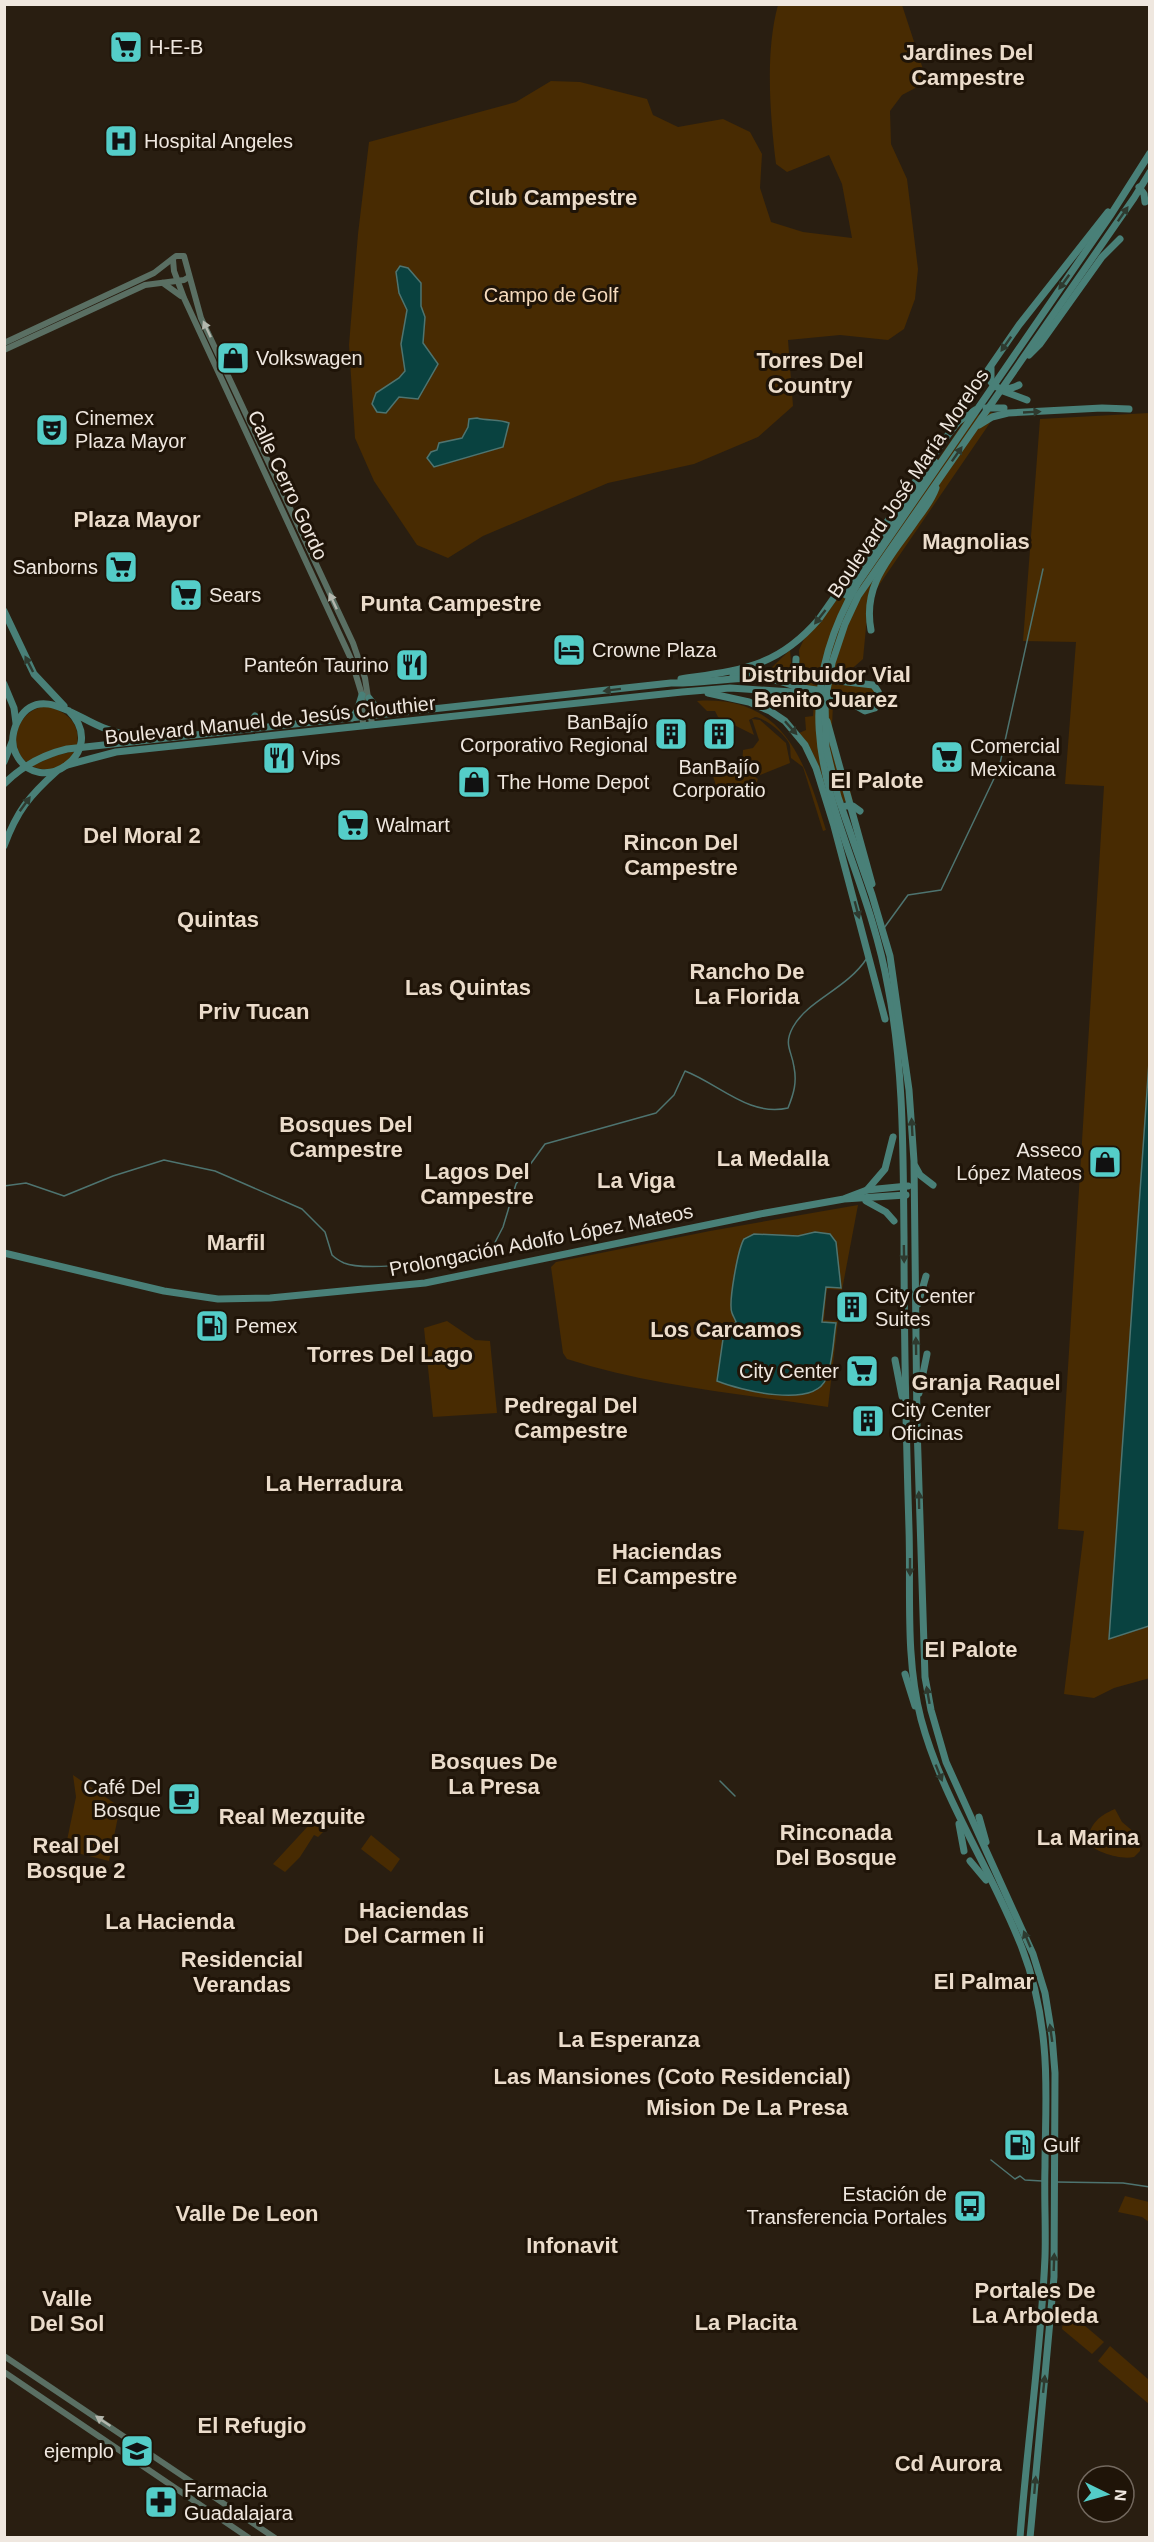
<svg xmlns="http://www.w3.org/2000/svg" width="1154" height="2542" font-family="Helvetica,sans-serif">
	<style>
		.green { fill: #482b02 }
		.water { fill: #094240; stroke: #4e7470; stroke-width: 1.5 }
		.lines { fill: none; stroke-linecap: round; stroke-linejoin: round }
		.stream { stroke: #4e7470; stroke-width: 1.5 }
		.secondary { stroke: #5a6f63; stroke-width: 6 }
		.primary { stroke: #498078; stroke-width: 7 }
		.oneway { fill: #2e3a2f }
		.oneway2 { fill: #b3b7ad }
		.labels { text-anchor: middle; stroke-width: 6; stroke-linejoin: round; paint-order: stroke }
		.poi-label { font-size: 20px; fill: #efe7df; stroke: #1f1408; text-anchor: start }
		.park-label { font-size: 20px; fill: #f6dbbe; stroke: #1f1408 }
		.street-label { font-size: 20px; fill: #efe7df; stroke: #1f1408 }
		.quarter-label { font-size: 22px; font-weight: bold; fill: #ebdccb; stroke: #1f1408 }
	</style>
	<rect width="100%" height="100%" fill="#291e11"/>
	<g class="green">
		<path d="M778 5H902L923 69V84L902 95 890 111 891 144 907 179 918 269 915 299 904 329 888 340 840 335 788 340 793 406 758 437 694 464 608 483 483 536 448 558 417 545 374 481 355 438 349 345 358 234 369 142 516 102 551 81 580 82 647 99 653 115 678 127 723 119 750 132 762 154 760 188 771 222 803 232 852 238 842 184 829 155 787 172 776 164C770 115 765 52 778 5Z"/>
		<path d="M990 412 996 414 875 591 869 596 863 659 847 673 810 670 800 667 799 650 804 639 830 609 934 458 920 486 967 417Z"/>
		<path d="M1149 413 1150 1678 1114 1688 1094 1698 1064 1694 1084 1531 1058 1529 1104 786 1065 784 1076 642 1023 641 1040 419Z"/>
		<path d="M790 650 792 673H771L770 669Z"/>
		<path d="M798 679 873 688 877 697 873 705 864 706 842 691 799 687Z"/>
		<path d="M697 701C785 695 805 762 826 830L823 831 803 767 791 758C790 753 791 747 789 743 784 733 765 718 755 717L749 720 754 735 718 717 715 711H707Z"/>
		<path d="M814 702 833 703 832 727 848 790H850L853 801 840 802 832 811C824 785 818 753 799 733L806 730 805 717 813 716Z"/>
		<path d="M47 706C66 712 81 722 77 745L52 750 26 762C5 742 20 708 47 706Z"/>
		<path d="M752 719 760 720 786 743 790 763 760 775 742 767 743 750 753 748 759 740Z"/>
		<path d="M75 751C67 767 48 774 32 766L54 756Z"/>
		<path d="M721 762 731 765 740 773 745 770 758 779 757 782 722 791 717 789 713 776Z"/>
		<path d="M858 1205 842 1290 827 1289 824 1320 838 1321 828 1407C741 1394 651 1386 567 1359L563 1353 551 1267 556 1262 710 1231Z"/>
		<path d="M447 1321 475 1340 490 1341 497 1413 433 1417 424 1328Z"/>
		<path d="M73 1775 120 1807 109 1861 65 1850 76 1797Z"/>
		<path d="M1115 1809 1122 1822 1141 1838 1140 1851 1134 1857C1120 1860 1094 1852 1086 1841 1092 1823 1098 1816 1115 1809Z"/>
		<path d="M321 1812 332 1823 318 1837 314 1835 300 1857 285 1872 273 1864Z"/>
		<path d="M371 1835 400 1859 391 1872 361 1849Z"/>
		<path d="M1125 2196 1149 2202V2222L1142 2217 1118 2212Z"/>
		<path d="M1065 2309 1104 2342 1092 2354 1062 2329Z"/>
		<path d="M1110 2346 1149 2380V2404L1098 2361Z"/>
	</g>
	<g class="water">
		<path d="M400 266 408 268 421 283V306L425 317 423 343 438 364 418 399 399 397 386 413 377 412 372 404 376 393 399 378 405 371 401 344 407 310 399 293 396 272Z"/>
		<path d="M477 418C488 421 499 419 509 423L503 447 434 467 427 458 431 452 437 450 439 443 462 438 468 427 469 419Z"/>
		<path d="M1149 1062V1626L1109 1639Z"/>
		<path d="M815 1232 830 1234 836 1242 841 1288 826 1287 822 1322 836 1323C833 1341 833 1363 826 1379 813 1409 740 1390 717 1381L723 1339 736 1322C735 1319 733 1316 732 1313 728 1303 738 1249 744 1239L754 1234 798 1236Z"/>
	</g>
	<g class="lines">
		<g class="stream">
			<path d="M884 928 908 895 941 890 999 768 1043 569"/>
			<path d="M4 1186 26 1183 64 1196 113 1176 164 1160 215 1171 302 1209 325 1232 332 1255C335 1258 340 1261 344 1263 367 1273 460 1259 489 1254L503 1227 516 1184 545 1144 656 1113 674 1095 685 1071C719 1084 749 1117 788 1108 794 1093 797 1082 794 1067 792 1051 783 1045 793 1027 808 1000 847 989 867 958"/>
			<path d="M720 1781 735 1796"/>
			<path d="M991 2160 1015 2179 1020 2176 1025 2180 1042 2181"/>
			<path d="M1056 2182 1123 2183 1150 2187"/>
		</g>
		<g class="secondary">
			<path d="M173 260 174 271 184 298 351 659 362 695 363 725"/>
			<path d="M163 283 181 296"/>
			<path d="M4 343 154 273 176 256H184L201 318 353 643 365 678 372 724"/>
			<path d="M4 350 145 285 184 280 189 277"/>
			<path d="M4 2356 275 2538"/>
			<path d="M4 2372 249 2538"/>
		</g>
		<g class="primary">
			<path d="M1139 187 1144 194 1145 202"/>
			<path d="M1029 355 1040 344 1102 257 1120 239"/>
			<path d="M991 368V382C999 392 1009 390 1019 385"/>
			<path d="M1003 391 1027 400"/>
			<path d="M986 408H1004"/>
			<path d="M950 425 1019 325 1108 212"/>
			<path d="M979 425 992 417 1008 413 1102 408 1129 409"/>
			<path d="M846 595 935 462"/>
			<path d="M4 611 34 674 64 706"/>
			<path d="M871 630C862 583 892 556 917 519 924 510 932 499 936 488"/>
			<path d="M796 659 795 687 824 691"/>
			<path d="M733 675 795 676 873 685C880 692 883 699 875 708L865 711 837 695"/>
			<path d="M681 679C740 670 777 668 819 619L950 432 958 422 975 410"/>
			<path d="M4 684 14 708 16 723"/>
			<path d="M708 693 749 702 770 711 785 721 805 745 816 768 834 826 885 1019"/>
			<path d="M822 695 840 696"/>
			<path d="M369 698 375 706 393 712"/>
			<path d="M69 711C110 752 39 800 16 754 10 743 13 729 19 719 40 684 78 719 104 728 116 733 130 736 144 738"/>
			<path d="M352 718 357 711 362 695"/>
			<path d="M827 721 872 884"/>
			<path d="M247 728 255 716"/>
			<path d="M4 762 12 742"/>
			<path d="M67 765 116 752 682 692 730 688 808 693"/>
			<path d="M4 784C22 766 42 755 67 749L671 683C719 685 785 661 820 706"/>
			<path d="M846 806H853L860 811"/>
			<path d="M4 846C17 811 29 796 57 771"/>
			<path d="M915 1166 920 1175 933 1185"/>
			<path d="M867 1190 885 1169 893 1137"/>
			<path d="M846 1198 867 1190 908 1186"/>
			<path d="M866 1201 886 1212 894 1221"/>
			<path d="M4 1253 164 1291 218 1299 270 1298 425 1283 760 1214 844 1199 906 1195"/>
			<path d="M918 1304 926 1276"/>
			<path d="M895 1360 902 1396"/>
			<path d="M919 1393 927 1354"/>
			<path d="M905 1674 915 1706"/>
			<path d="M979 1817 986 1842"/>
			<path d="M959 1824 964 1851"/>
			<path d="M970 1861 986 1880"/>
			<path d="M1020 2538C1027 2444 1041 2351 1045 2257 1046 2227 1044 2197 1045 2167 1045 2127 1048 2086 1044 2046 1041 2013 1034 1979 1022 1948 992 1870 943 1801 921 1719 905 1658 911 1591 909 1529 906 1432 904 1334 904 1237 903 1154 904 1069 888 987 861 834 766 739 858 583L1110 216 1150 153"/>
			<path d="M1030 2538 1054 2277 1055 2073 1052 2036 1045 1993 1033 1954 946 1762 931 1710 925 1677 917 1425 914 1161 909 1090 890 956 872 895 838 797 826 747 825 701 832 663 845 624 858 596 1134 198 1150 172"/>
		</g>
	</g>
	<defs><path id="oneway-solid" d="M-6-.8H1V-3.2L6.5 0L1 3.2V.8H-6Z" transform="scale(1.5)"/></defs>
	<g class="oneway">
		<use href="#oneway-solid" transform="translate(1123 214) rotate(-55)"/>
		<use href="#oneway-solid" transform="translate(1064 282) rotate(126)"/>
		<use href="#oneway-solid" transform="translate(1006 344) rotate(125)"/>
		<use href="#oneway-solid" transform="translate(1032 412) rotate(-3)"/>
		<use href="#oneway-solid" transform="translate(957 454) rotate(-55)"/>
		<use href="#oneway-solid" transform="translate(820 617) rotate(128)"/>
		<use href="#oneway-solid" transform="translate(29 664) rotate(-117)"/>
		<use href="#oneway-solid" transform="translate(612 690) rotate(173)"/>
		<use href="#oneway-solid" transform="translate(791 728) rotate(48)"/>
		<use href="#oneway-solid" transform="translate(25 804) rotate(-54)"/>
		<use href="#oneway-solid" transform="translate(857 910) rotate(75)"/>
		<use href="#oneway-solid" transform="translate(912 1127) rotate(-93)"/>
		<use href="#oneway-solid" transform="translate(904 1254) rotate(89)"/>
		<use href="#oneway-solid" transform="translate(916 1346) rotate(-91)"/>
		<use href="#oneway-solid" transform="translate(919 1500) rotate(-91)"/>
		<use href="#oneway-solid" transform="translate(910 1567) rotate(90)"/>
		<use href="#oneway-solid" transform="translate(928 1695) rotate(-100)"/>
		<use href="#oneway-solid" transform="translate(939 1773) rotate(68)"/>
		<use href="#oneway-solid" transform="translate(1027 1939) rotate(-113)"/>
		<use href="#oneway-solid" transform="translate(1051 2033) rotate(-98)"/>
		<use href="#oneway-solid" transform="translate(1054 2262) rotate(-88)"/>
		<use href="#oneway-solid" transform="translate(1044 2384) rotate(-84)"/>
		<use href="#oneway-solid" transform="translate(1035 2485) rotate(-85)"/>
	</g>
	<g class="oneway2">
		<use href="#oneway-solid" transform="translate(207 329) rotate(-115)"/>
		<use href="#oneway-solid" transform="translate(333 601) rotate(-115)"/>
		<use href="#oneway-solid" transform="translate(103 2421) rotate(-146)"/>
	</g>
	<defs>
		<g id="supermarket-square" transform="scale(1.725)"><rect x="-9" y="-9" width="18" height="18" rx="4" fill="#54cdc8" stroke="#1f1408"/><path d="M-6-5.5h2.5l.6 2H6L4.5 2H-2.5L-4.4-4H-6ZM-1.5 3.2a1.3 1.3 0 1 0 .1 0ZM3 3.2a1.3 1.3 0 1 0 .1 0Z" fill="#111"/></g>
		<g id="hospital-square" transform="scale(1.725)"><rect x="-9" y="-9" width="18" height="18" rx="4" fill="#54cdc8" stroke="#1f1408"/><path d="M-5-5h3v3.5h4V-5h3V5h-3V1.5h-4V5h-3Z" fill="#111"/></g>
		<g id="shop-square" transform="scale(1.725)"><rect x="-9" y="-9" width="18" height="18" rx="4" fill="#54cdc8" stroke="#1f1408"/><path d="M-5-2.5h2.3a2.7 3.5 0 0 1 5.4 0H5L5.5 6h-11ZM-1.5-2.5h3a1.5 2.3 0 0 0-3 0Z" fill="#111"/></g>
		<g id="theatre-square" transform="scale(1.725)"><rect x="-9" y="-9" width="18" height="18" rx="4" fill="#54cdc8" stroke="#1f1408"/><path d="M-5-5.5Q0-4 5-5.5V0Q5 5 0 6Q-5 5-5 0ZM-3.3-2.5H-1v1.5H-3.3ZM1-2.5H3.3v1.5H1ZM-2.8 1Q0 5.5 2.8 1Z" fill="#111"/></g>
		<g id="hotel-square" transform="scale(1.725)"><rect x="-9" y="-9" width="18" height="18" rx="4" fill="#54cdc8" stroke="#1f1408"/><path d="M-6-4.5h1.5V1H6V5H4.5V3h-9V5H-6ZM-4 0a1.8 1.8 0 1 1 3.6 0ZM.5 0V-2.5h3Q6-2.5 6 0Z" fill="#111"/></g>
		<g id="restaurant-square" transform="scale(1.725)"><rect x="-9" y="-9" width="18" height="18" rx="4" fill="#54cdc8" stroke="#1f1408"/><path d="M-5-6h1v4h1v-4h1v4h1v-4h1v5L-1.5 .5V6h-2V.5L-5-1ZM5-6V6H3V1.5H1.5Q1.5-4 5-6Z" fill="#111"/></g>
		<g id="building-square" transform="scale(1.725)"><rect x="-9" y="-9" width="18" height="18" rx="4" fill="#54cdc8" stroke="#1f1408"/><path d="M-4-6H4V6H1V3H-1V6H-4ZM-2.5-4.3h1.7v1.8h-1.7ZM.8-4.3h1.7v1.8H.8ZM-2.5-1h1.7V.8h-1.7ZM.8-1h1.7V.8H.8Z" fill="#111"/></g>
		<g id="fuel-square" transform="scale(1.725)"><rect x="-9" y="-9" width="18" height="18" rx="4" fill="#54cdc8" stroke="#1f1408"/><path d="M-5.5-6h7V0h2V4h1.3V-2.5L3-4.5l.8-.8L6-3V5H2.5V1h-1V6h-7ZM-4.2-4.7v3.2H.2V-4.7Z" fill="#111"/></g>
		<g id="cafe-square" transform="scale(1.725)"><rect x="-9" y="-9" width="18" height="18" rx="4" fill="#54cdc8" stroke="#1f1408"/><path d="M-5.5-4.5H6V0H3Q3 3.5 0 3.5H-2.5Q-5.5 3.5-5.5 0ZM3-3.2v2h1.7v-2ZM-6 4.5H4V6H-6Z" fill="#111"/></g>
		<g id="bus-square" transform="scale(1.725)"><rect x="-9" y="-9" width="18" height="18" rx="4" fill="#54cdc8" stroke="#1f1408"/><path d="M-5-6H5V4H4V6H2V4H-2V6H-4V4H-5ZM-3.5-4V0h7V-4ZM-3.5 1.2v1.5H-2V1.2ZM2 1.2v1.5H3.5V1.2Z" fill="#111"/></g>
		<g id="school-square" transform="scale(1.725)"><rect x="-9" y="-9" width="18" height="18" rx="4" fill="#54cdc8" stroke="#1f1408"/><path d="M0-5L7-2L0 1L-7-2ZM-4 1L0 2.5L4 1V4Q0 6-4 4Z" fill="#111"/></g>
		<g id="pharmacy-square" transform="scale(1.725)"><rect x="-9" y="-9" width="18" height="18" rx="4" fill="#54cdc8" stroke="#1f1408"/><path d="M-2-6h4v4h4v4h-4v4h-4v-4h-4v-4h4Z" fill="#111"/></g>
	</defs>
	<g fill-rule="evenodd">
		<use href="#supermarket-square" x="126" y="47"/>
		<use href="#hospital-square" x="121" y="141"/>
		<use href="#shop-square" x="233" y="358"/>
		<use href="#theatre-square" x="52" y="430"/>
		<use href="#supermarket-square" x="121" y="567"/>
		<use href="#supermarket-square" x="186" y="595"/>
		<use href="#hotel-square" x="569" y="650"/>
		<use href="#restaurant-square" x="412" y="665"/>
		<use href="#building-square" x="671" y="734"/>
		<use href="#building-square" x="719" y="734"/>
		<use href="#supermarket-square" x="947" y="757"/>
		<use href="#restaurant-square" x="279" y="758"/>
		<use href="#shop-square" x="474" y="782"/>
		<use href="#supermarket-square" x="353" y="825"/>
		<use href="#shop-square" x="1105" y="1162"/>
		<use href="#building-square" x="852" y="1307"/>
		<use href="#fuel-square" x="212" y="1326"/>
		<use href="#supermarket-square" x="862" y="1371"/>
		<use href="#building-square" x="868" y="1421"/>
		<use href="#cafe-square" x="184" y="1799"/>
		<use href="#fuel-square" x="1020" y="2145"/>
		<use href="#bus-square" x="970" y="2206"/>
		<use href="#school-square" x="137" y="2451"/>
		<use href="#pharmacy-square" x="161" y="2502"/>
	</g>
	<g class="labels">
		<g class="poi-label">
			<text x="149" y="54">H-E-B</text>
			<text x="144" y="148">Hospital Angeles</text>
			<text x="256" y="365">Volkswagen</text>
			<text x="75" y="425">Cinemex<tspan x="75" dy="23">Plaza Mayor</tspan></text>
			<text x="98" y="574" text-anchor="end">Sanborns</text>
			<text x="209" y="602">Sears</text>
			<text x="592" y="657">Crowne Plaza</text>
			<text x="389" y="672" text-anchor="end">Panteón Taurino</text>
			<text x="648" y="729" text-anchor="end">BanBajío<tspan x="648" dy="23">Corporativo Regional</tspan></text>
			<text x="970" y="753">Comercial<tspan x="970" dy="23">Mexicana</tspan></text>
			<text x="302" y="765">Vips</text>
			<text x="719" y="774" text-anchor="middle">BanBajío<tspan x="719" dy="23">Corporatio</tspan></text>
			<text x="497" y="789">The Home Depot</text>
			<text x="376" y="832">Walmart</text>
			<text x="1082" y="1157" text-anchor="end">Asseco<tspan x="1082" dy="23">López Mateos</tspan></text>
			<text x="875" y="1303">City Center<tspan x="875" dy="23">Suites</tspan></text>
			<text x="235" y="1333">Pemex</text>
			<text x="839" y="1378" text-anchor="end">City Center</text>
			<text x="891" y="1417">City Center<tspan x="891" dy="23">Oficinas</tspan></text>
			<text x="161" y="1794" text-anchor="end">Café Del<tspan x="161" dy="23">Bosque</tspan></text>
			<text x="1043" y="2152">Gulf</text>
			<text x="947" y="2201" text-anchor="end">Estación de<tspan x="947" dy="23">Transferencia Portales</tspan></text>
			<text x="114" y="2458" text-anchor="end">ejemplo</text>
			<text x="184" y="2497">Farmacia<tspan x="184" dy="23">Guadalajara</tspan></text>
		</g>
		<g class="park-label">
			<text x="551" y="302">Campo de Golf</text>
		</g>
		<g class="street-label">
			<text transform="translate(908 483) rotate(-56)" y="7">Boulevard José María Morelos</text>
			<text transform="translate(288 485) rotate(65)" y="7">Calle Cerro Gordo</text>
			<text transform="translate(270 720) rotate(-6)" y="7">Boulevard Manuel de Jesús Clouthier</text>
			<text transform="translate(541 1240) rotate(-11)" y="7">Prolongación Adolfo López Mateos</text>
		</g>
		<g class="quarter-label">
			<text x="968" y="60">Jardines Del<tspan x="968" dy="25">Campestre</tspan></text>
			<text x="553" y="205">Club Campestre</text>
			<text x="810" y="368">Torres Del<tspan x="810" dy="25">Country</tspan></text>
			<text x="137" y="527">Plaza Mayor</text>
			<text x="976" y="549">Magnolias</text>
			<text x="451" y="611">Punta Campestre</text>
			<text x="826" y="682">Distribuidor Vial<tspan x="826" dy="25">Benito Juarez</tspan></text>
			<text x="877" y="788">El Palote</text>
			<text x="142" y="843">Del Moral 2</text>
			<text x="681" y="850">Rincon Del<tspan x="681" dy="25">Campestre</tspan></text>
			<text x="218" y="927">Quintas</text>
			<text x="747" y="979">Rancho De<tspan x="747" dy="25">La Florida</tspan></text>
			<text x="468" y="995">Las Quintas</text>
			<text x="254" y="1019">Priv Tucan</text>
			<text x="346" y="1132">Bosques Del<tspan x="346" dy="25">Campestre</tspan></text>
			<text x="773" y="1166">La Medalla</text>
			<text x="477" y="1179">Lagos Del<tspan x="477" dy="25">Campestre</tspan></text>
			<text x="636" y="1188">La Viga</text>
			<text x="236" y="1250">Marfil</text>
			<text x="726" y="1337">Los Carcamos</text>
			<text x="390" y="1362">Torres Del Lago</text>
			<text x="986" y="1390">Granja Raquel</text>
			<text x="571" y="1413">Pedregal Del<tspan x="571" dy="25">Campestre</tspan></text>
			<text x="334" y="1491">La Herradura</text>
			<text x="667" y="1559">Haciendas<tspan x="667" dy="25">El Campestre</tspan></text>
			<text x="971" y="1657">El Palote</text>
			<text x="494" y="1769">Bosques De<tspan x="494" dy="25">La Presa</tspan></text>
			<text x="292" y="1824">Real Mezquite</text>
			<text x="836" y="1840">Rinconada<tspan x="836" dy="25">Del Bosque</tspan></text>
			<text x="1088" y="1845">La Marina</text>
			<text x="76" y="1853">Real Del<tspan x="76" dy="25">Bosque 2</tspan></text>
			<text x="414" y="1918">Haciendas<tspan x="414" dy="25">Del Carmen Ii</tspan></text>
			<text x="170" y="1929">La Hacienda</text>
			<text x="242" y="1967">Residencial<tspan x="242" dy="25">Verandas</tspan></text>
			<text x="984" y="1989">El Palmar</text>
			<text x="629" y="2047">La Esperanza</text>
			<text x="672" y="2084">Las Mansiones (Coto Residencial)</text>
			<text x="747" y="2115">Mision De La Presa</text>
			<text x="247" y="2221">Valle De Leon</text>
			<text x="572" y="2253">Infonavit</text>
			<text x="1035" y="2298">Portales De<tspan x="1035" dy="25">La Arboleda</tspan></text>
			<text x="67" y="2306">Valle<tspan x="67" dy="25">Del Sol</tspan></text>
			<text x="746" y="2330">La Placita</text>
			<text x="252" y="2433">El Refugio</text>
			<text x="948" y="2471">Cd Aurora</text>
		</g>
	</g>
	<rect width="1154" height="2542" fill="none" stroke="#efe7df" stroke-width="12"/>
	<g transform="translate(1106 2494) rotate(95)"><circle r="28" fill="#1f1408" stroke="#72685e" stroke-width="1.5"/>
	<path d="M0-4.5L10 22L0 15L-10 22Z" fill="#54cdc8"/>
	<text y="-9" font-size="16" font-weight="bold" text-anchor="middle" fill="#efe7df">N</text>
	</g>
</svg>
